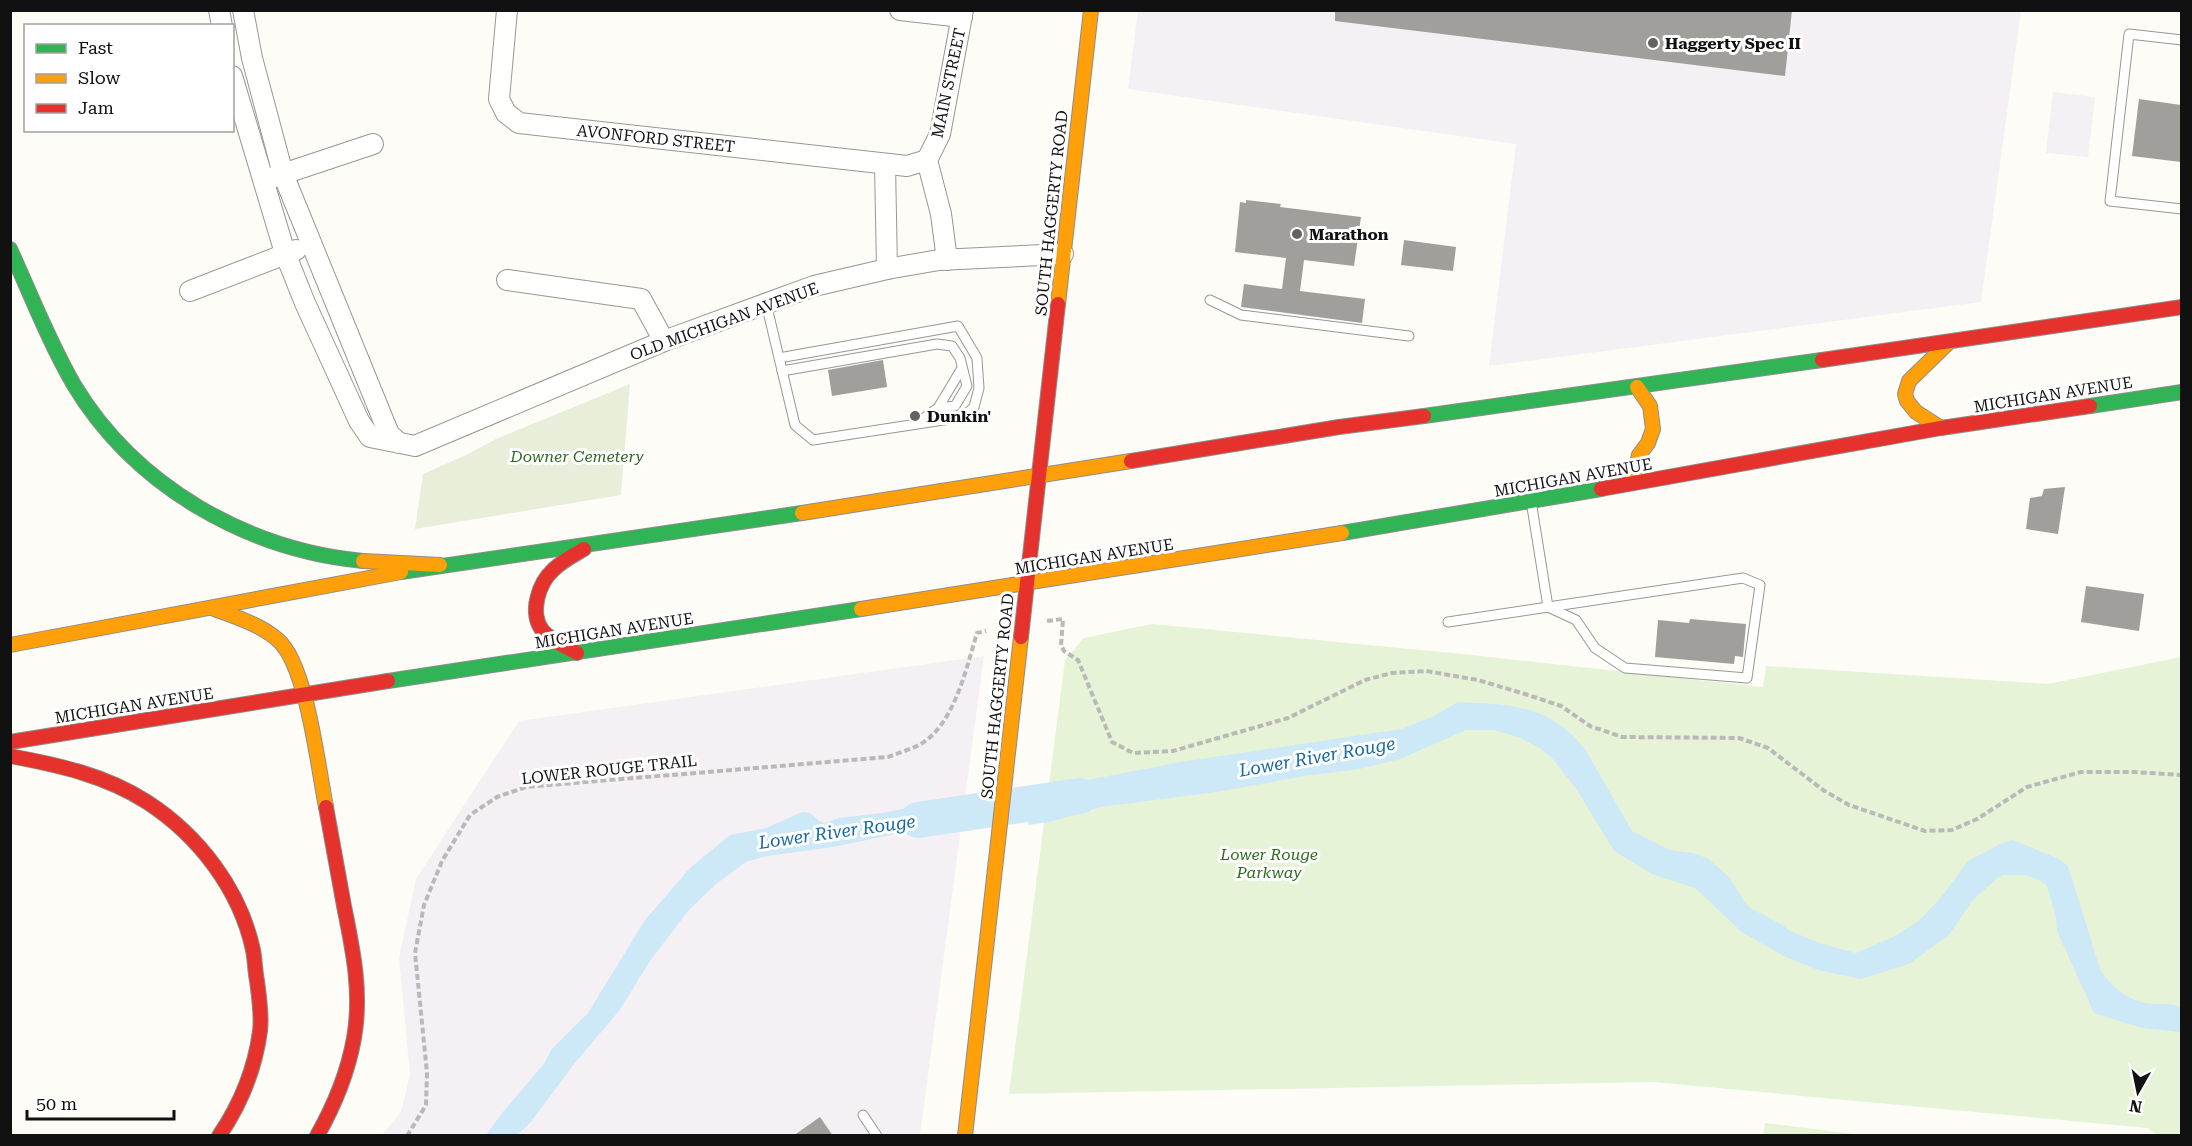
<svg xmlns="http://www.w3.org/2000/svg" width="2192" height="1146" font-family="'Roboto Serif',serif">
	<style>
		.industrial { fill: #f5f0f3 }
		.green { fill: #e7f3d7 }
		.cemetery { fill: #e9eedb }
		.water { fill: #cde8f7 }
		.lines { fill: none; stroke-linecap: round; stroke-linejoin: round }
		.river { stroke: #cde8f7; stroke-width: 36 }
		.building { fill: #a19f9c }
		.lane-casing { stroke: #979795; stroke-width: 11 }
		.street-casing { stroke: #979795; stroke-width: 22 }
		.fast-casing { stroke: #8e8d8b; stroke-width: 16 }
		.slow-casing { stroke: #8e8d8b; stroke-width: 16 }
		.jam-casing { stroke: #8e8d8b; stroke-width: 16 }
		.path { stroke: #b9b9b8; stroke-width: 4; stroke-dasharray: 6 3; stroke-linecap: butt }
		.lane { stroke: #fffffe; stroke-width: 9 }
		.street { stroke: #fffffe; stroke-width: 20 }
		.fast { stroke: #30b455; stroke-width: 14 }
		.slow { stroke: #ff9f0a; stroke-width: 14 }
		.jam { stroke: #e5322d; stroke-width: 14 }
		.poi-dot { fill: #646362; stroke: #fff; stroke-width: 2 }
		.labels { text-anchor: middle; stroke-width: 6; stroke-linejoin: round; paint-order: stroke }
		.poi-label { font-size: 16px; font-weight: bold; fill: #111; stroke: #fff; text-anchor: start }
		.street-label { font-size: 16px; fill: #111; stroke: #fff }
		.park-label { font-size: 16px; font-style: italic; fill: #2f6b1f; stroke: #fff }
		.water-label { font-size: 18px; font-style: italic; fill: #1768a6; stroke: #fff }
	</style>
	<rect width="100%" height="100%" fill="#fdfcf7"/>
	<g class="industrial">
		<path d="M1138 11H2021L1981 302 1489 366 1516 144 1128 89Z"/>
		<path d="M2053 92 2095 97 2088 157 2046 153Z"/>
		<path d="M984 656 920 1135 381 1136 401 1112 410 1074 399 958 416 879 519 721Z"/>
	</g>
	<g class="green">
		<path d="M1152 624 1462 654 1763 687 1766 666 2048 684 2181 657V1135H2158L2147 1128 1653 1082 1009 1094 1065 660 1084 638Z"/>
		<path d="M1765 1123 1862 1135H1763Z"/>
	</g>
	<path class="cemetery" d="M630 384 621 495 415 529 423 474 464 456 496 439Z"/>
	<g class="water">
		<path d="M1458 702C1512 705 1547 703 1585 749L1632 831 1670 850 1693 853 1707 858 1730 878 1744 901 1750 908 1781 924 1790 931 1822 944 1856 953 1895 936 1921 919 1942 896 1968 861 2002 843 2013 840 2059 859 2068 866 2100 969C2110 987 2132 1004 2154 1004 2165 1004 2171 1003 2181 1007V1032L2142 1028 2094 1013 2057 931 2056 917 2047 886 2041 881 2026 875H2003L1997 878 1972 901 1949 935 1909 964 1861 979 1818 970 1786 957 1743 933 1695 888 1652 874 1614 851 1577 790 1552 758 1541 749 1521 738 1494 730H1466L1400 759 1359 769 1305 776 1216 792 1101 807 1050 822 1028 825 1033 788 1067 784 1181 762 1401 729 1432 717Z"/>
		<path d="M969 797 964 831 940 834 905 832 833 847 767 856 746 862 716 884 688 911 650 961 619 1011 574 1064 530 1123 517 1135H486L502 1113 543 1065 552 1049 588 1013 645 920 690 868 730 835 766 828 802 812 810 813 819 821 824 823 839 818 881 813Z"/>
	</g>
	<g class="lines">
		<path class="river" d="M918 820 1080 796"/>
	</g>
	<g class="building">
		<path d="M1335 10H1792L1785 76 1335 21Z"/>
		<path d="M2139 99 2181 105V162L2132 156Z"/>
		<path d="M1246 200 1281 204 1280 207 1361 217 1354 266 1304 260 1300 291 1365 299 1362 323 1241 307 1244 284 1282 289 1286 258 1235 252 1240 202 1246 203Z"/>
		<path d="M1404 240 1456 247 1453 271 1401 265Z"/>
		<path d="M883 360 887 387 832 396 828 370Z"/>
		<path d="M2065 487 2058 534 2026 529 2030 498 2042 496 2044 489Z"/>
		<path d="M2086 586 2144 594 2139 631 2081 622Z"/>
		<path d="M1690 619 1746 624 1743 657 1735 656 1734 664 1655 657 1658 620 1689 623Z"/>
		<path d="M820 1117 833 1136H793Z"/>
	</g>
	<g class="lines">
		<g class="lane-casing">
			<g id="lane">
				<path d="M2182 40 2129 34 2110 201 2182 209"/>
				<path d="M1210 300 1241 315 1409 336"/>
				<path d="M766 303 795 425 813 440 963 417 974 407 979 388 977 358 958 326 779 358"/>
				<path d="M782 371 937 344 952 346 960 358 967 386 955 406 938 408"/>
				<path d="M917 423 938 408 962 368"/>
				<path d="M1532 507 1548 607"/>
				<path d="M1448 622 1743 578 1760 585 1747 678 1625 668 1595 648 1576 620 1548 607"/>
				<path d="M863 1115 877 1136"/>
			</g>
		</g>
		<g class="street-casing">
			<g id="street">
				<path d="M219 10 222 26"/>
				<path d="M243 10 252 58 283 174 389 434 399 443"/>
				<path d="M507 10 499 99 506 113 519 123 907 166 927 160"/>
				<path d="M900 10 962 17"/>
				<path d="M232 76 285 253 305 303 359 421 370 437 415 446 664 341 814 286 887 269 939 260 1063 254"/>
				<path d="M885 164 887 269"/>
				<path d="M271 178 373 144"/>
				<path d="M947 260 941 214 927 160 940 134 963 10"/>
				<path d="M507 280 641 299 664 341"/>
				<path d="M190 291 296 250"/>
			</g>
		</g>
		<g class="fast-casing">
			<g id="fast">
				<path d="M10 249C31 295 49 342 74 385 135 486 247 550 363 561"/>
				<path d="M2090 406 2182 392"/>
				<path d="M1424 416 1822 360"/>
				<path d="M1342 533 1601 489"/>
				<path d="M401 572 802 513"/>
				<path d="M388 681 861 609"/>
			</g>
		</g>
		<g class="slow-casing">
			<g id="slow">
				<path d="M1058 304 1091 10"/>
				<path d="M1941 428 1916 412 1907 401 1905 394 1909 381 1949 342"/>
				<path d="M1632 483 1639 455 1648 443 1653 429 1650 406 1637 387"/>
				<path d="M802 513 1131 461"/>
				<path d="M363 561 440 565"/>
				<path d="M212 608C235 617 260 624 278 640 307 665 318 768 326 807"/>
				<path d="M861 609 1342 533"/>
				<path d="M10 645 401 572"/>
				<path d="M965 1136 1021 637"/>
			</g>
		</g>
		<g class="jam-casing">
			<g id="jam">
				<path d="M1822 360 2182 307"/>
				<path d="M1131 461 1339 427 1424 416"/>
				<path d="M1601 489 1941 428 2090 406"/>
				<path d="M1021 637 1058 304"/>
				<path d="M577 653C565 646 551 641 542 630 529 612 539 583 553 570 562 561 574 555 584 549"/>
				<path d="M10 742 388 681"/>
				<path d="M10 756C58 765 105 775 147 802 198 835 240 889 253 950 255 960 255 971 257 981 259 997 262 1015 260 1031 255 1069 240 1105 219 1136"/>
				<path d="M317 1136C334 1106 348 1072 354 1038 362 993 353 950 344 906 338 873 332 840 326 807"/>
			</g>
		</g>
		<g class="path">
			<path d="M1047 621 1063 619 1061 645 1064 651 1078 660 1112 742 1133 753 1173 751 1288 718 1365 680 1392 673 1426 671 1478 680 1525 694 1561 706 1590 726 1622 737 1739 738 1768 748 1823 790 1849 805 1925 831 1952 830 1977 819 2027 787 2081 772H2134L2182 775"/>
			<path d="M407 1136 426 1105 427 1073 415 953 424 905 442 861 470 815 497 797 526 787 888 757C898 753 909 750 919 745 954 726 966 669 977 633L986 631"/>
		</g>
		<use href="#lane" class="lane"/>
		<use href="#street" class="street"/>
		<use href="#fast" class="fast"/>
		<use href="#slow" class="slow"/>
		<use href="#jam" class="jam"/>
	</g>
	<g class="poi-dot">
		<circle cx="1653" cy="43" r="6"/>
		<circle cx="1297" cy="234" r="6"/>
		<circle cx="915" cy="416" r="6"/>
	</g>
	<g class="labels">
		<g class="poi-label">
			<text x="1665" y="49">Haggerty Spec II</text>
			<text x="1309" y="240">Marathon</text>
			<text x="927" y="422">Dunkin'</text>
		</g>
		<g class="street-label">
			<text transform="translate(948 83) rotate(-78)" y="6">MAIN STREET</text>
			<text transform="translate(656 138) rotate(6)" y="6">AVONFORD STREET</text>
			<text transform="translate(1051 213) rotate(-84)" y="6">SOUTH HAGGERTY ROAD</text>
			<text transform="translate(724 321) rotate(-20)" y="6">OLD MICHIGAN AVENUE</text>
			<text transform="translate(2053 394) rotate(-9)" y="6">MICHIGAN AVENUE</text>
			<text transform="translate(1573 477) rotate(-10)" y="6">MICHIGAN AVENUE</text>
			<text transform="translate(1094 556) rotate(-9)" y="6">MICHIGAN AVENUE</text>
			<text transform="translate(614 630) rotate(-9)" y="6">MICHIGAN AVENUE</text>
			<text transform="translate(997 696) rotate(-84)" y="6">SOUTH HAGGERTY ROAD</text>
			<text transform="translate(134 705) rotate(-9)" y="6">MICHIGAN AVENUE</text>
			<text transform="translate(609 769) rotate(-6)" y="6">LOWER ROUGE TRAIL</text>
		</g>
		<g class="park-label">
			<text x="577" y="462">Downer Cemetery</text>
			<text x="1269" y="860">Lower Rouge<tspan x="1269" dy="18">Parkway</tspan></text>
		</g>
		<g class="water-label">
			<text transform="translate(1317 757) rotate(-10)" y="6">Lower River Rouge</text>
			<text transform="translate(837 832) rotate(-8)" y="6">Lower River Rouge</text>
		</g>
	</g>
	<rect width="2192" height="1146" fill="none" stroke="#111111" stroke-width="24"/>
	<rect x="24" y="24" width="210" height="108" fill="#ffffff" stroke="#a0a0a0" stroke-width="1.5"/>
	<rect x="36" y="44" width="30" height="9" fill="#30b455" stroke="#a0a0a0" stroke-width="1.5"/>
	<text x="78" y="54" font-size="18" fill="#111111">Fast</text>
	<rect x="36" y="74" width="30" height="9" fill="#ff9f0a" stroke="#a0a0a0" stroke-width="1.5"/>
	<text x="78" y="84" font-size="18" fill="#111111">Slow</text>
	<rect x="36" y="104" width="30" height="9" fill="#e5322d" stroke="#a0a0a0" stroke-width="1.5"/>
	<text x="78" y="114" font-size="18" fill="#111111">Jam</text>
	<g transform="translate(2138 1092) rotate(189)" stroke="#ffffff" stroke-width="4.5" paint-order="stroke">
	<path d="M0-4.5L10 22L0 15L-10 22Z" fill="#111111"/>
	<text y="-9" font-size="16" font-weight="bold" text-anchor="middle" fill="#111111">N</text>
	</g>
	<path d="M27 1110v9h147v-9" fill="none" stroke="#111111" stroke-width="3"/>
	<text x="36" y="1110" font-size="18" fill="#111111" stroke="#ffffff" stroke-width="4.5" paint-order="stroke">50 m</text>
</svg>
